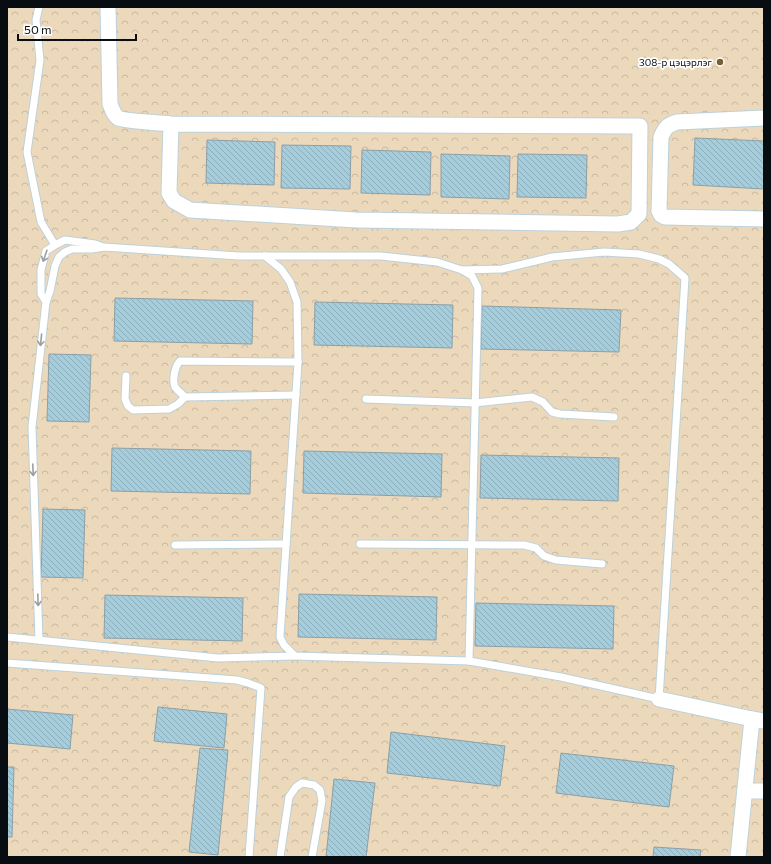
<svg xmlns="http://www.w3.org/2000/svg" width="771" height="864" font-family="Commissioner,sans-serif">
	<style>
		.park { fill: url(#park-crowns) }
		.building { fill: url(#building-back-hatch); stroke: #8c9fa7 }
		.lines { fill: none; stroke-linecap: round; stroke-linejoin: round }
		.lane-casing { stroke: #bdd1d9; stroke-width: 9 }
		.street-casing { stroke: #bdd1d9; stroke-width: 17 }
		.lane { stroke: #fff; stroke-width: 7 }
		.street { stroke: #fff; stroke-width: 15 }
		.oneway { stroke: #9c9e9f }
		.poi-dot { fill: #7b5e31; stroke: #fff; stroke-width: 1.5 }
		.labels { text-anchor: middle; stroke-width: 3.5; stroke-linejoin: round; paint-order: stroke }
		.poi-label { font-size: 10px; fill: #070d10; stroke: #fff; text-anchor: end }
	</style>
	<defs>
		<pattern id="park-crowns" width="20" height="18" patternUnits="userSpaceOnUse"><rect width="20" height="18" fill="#ecd9bc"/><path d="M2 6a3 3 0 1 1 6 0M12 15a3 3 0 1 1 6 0" fill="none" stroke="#c9b9a1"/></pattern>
		<pattern id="building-back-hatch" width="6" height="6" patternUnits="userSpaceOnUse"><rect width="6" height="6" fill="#a5cddc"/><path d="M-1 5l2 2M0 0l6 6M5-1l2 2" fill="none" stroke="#8dafbc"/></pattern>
	</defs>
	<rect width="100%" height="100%" fill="#edfaff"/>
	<rect class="park" x="7" y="7" width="757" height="850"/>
	<g class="building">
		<path d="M695 138 764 141V189L693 185Z"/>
		<path d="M207 140 275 142 274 185 206 183Z"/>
		<path d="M282 145 351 146 350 189 281 188Z"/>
		<path d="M362 150 431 152 430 195 361 193Z"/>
		<path d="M441 154 510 156 509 199 441 197Z"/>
		<path d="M518 154 587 155 586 198 517 197Z"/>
		<path d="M115 298 253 301 252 344 114 341Z"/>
		<path d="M315 302 453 305 452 348 314 345Z"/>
		<path d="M482 306 621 310 619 352 481 349Z"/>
		<path d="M49 354 91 355 89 422 47 421Z"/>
		<path d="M112 448 251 451 250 494 111 491Z"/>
		<path d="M304 451 442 454 441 497 303 493Z"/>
		<path d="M481 455 619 458 618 501 480 498Z"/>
		<path d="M43 509 85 510 83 578 41 577Z"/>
		<path d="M299 594 437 597 436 640 298 637Z"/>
		<path d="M105 595 243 598 242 641 104 638Z"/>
		<path d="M476 603 614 606 613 649 475 646Z"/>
		<path d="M158 707 227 714 224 748 154 741Z"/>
		<path d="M7 709 73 715 70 749 7 743Z"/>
		<path d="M391 732 505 746 500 786 387 773Z"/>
		<path d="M200 748 228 750 218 855 189 852Z"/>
		<path d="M561 753 674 766 669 807 556 793Z"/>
		<path d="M7 767H14L12 837H7Z"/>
		<path d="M334 779 375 783 366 857H326Z"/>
		<path d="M654 847 701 850 700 857H653Z"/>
	</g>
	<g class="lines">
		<g class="lane-casing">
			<g id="lane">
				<path d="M39 7 36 20 40 60 27 152 41 222 55 245"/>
				<path d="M265 256 281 269 290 282 297 302 298 362 280 637 284 645 295 656 469 661 561 677 659 699 685 278 669 264 659 259 639 254 604 252 552 257 502 269 462 270"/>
				<path d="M46 302 41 294V270L46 251 55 245 65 240 95 244 103 247"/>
				<path d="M126 376 125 399 128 406 133 410 169 409 178 404 185 397 296 395"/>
				<path d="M185 397C182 394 177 390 175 387 172 380 175 366 180 361L298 362"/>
				<path d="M366 399 475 403 532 397 543 402 552 412 560 414 614 417"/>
				<path d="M360 544 524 545 536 548 544 556 556 560 602 564"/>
				<path d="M175 545 286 544"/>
				<path d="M7 637 218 658 295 656"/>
				<path d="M39 640 32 427 46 302 50 291 55 266 59 257 65 252 72 249H92L104 247 239 256H381L437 262 462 270 472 276 478 288 469 661"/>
				<path d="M7 663 237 680 248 683 261 688 249 857"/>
				<path d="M280 857 289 797 296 787 302 783 314 785 320 790 322 801 312 857"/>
			</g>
		</g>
		<g class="street-casing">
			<g id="street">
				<path d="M108 7 110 104C112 108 113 114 118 118 123 121 162 123 171 124L640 126 639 214 631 222 618 224 356 220 190 210 174 201 169 193 171 124"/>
				<path d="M764 118 677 122C667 125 665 128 661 137L659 211 661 215 665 217 764 219"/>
				<path d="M659 699 752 719 764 721"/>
				<path d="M745 791H764"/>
				<path d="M738 857 752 719"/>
			</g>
		</g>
		<use href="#lane" class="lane"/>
		<use href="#street" class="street"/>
	</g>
	<defs><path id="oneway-shaft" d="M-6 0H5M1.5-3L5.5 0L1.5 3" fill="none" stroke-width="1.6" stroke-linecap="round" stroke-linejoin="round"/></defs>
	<g class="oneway">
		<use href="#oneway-shaft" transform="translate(45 256) rotate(109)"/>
		<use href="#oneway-shaft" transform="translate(41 340) rotate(96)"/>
		<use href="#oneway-shaft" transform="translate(33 470) rotate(88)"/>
		<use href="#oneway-shaft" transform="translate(38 600) rotate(88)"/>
	</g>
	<circle class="poi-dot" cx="720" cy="62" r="4"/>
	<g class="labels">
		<g class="poi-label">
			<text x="712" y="66">308-р цэцэрлэг</text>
		</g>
	</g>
	<rect width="771" height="864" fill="none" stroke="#070d10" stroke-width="16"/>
	<path d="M18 34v6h118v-6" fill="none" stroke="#070d10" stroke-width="2"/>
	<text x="24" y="34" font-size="12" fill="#070d10" stroke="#ffffff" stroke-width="3" paint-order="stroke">50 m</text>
</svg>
